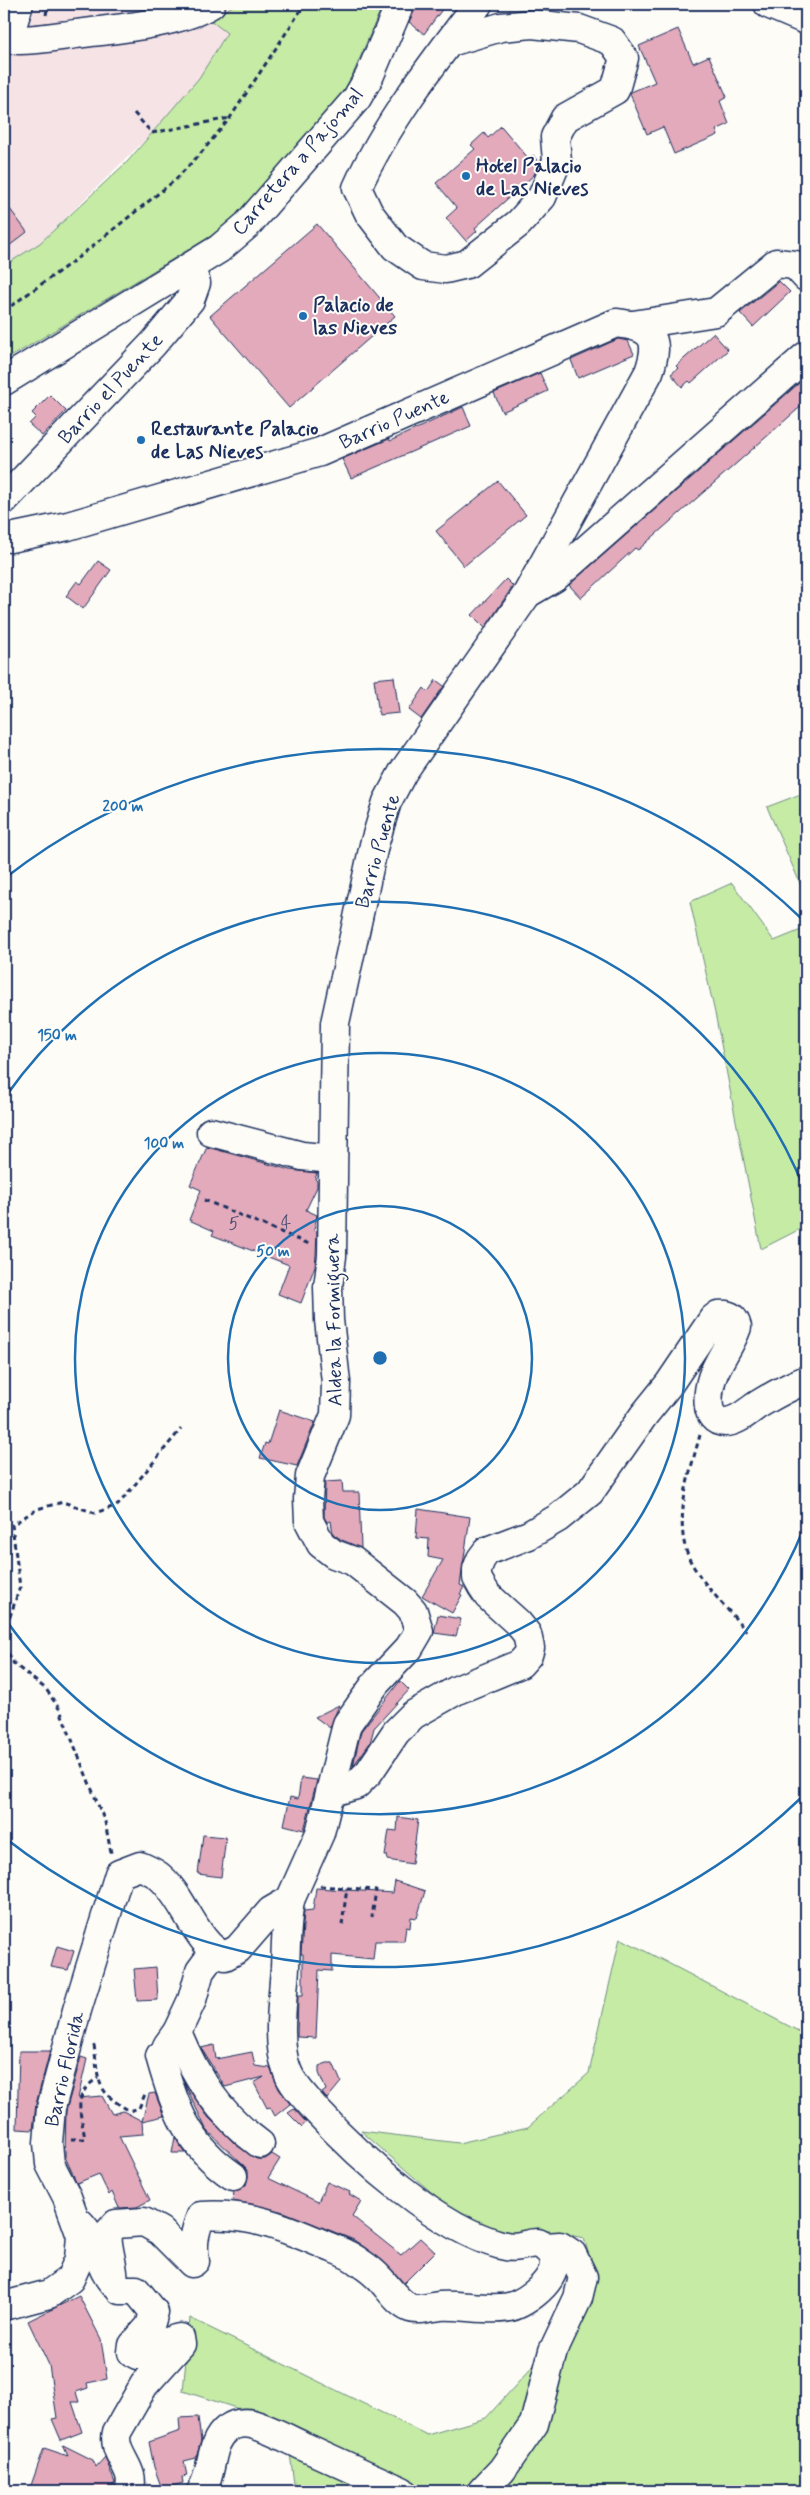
<svg xmlns="http://www.w3.org/2000/svg" width="810" height="2495" font-family="Mynerve,sans-serif">
	<style>
		.built { fill: #f5e3e5 }
		.green { fill: #c5eba5; stroke: #708d82 }
		.building { fill: #e2aabb; stroke: #1b2f5e }
		.lines { fill: none; stroke-linecap: round; stroke-linejoin: round }
		.minor-casing { stroke: #1b2f5e; stroke-width: 31 }
		.path { stroke: #1b2f5e; stroke-width: 3; stroke-dasharray: 5 4; stroke-linecap: butt }
		.minor { stroke: #fdfcf7; stroke-width: 28 }
		.ring { fill: none; stroke: #1f6fb2; stroke-width: 2.5 }
		.poi-dot { fill: #1f6fb2; stroke: #fdfcf7; stroke-width: 2 }
		.labels { text-anchor: middle; stroke-width: 4; stroke-linejoin: round; paint-order: stroke }
		.number-label { font-size: 18px; fill: #4d4e75 }
		.street-label { font-size: 20px; fill: #1b2f5e; stroke: #fdfcf7 }
		.poi-label { font-size: 20px; font-weight: bold; fill: #1b2f5e; stroke: #fdfcf7; text-anchor: start }
		.centre { fill: #1f6fb2; stroke: #fdfcf7; stroke-width: 2.5 }
		.ring-label { font-size: 15px; text-anchor: middle; font-weight: bold; fill: #1f6fb2; stroke: #fdfcf7; stroke-width: 4; stroke-linejoin: round; paint-order: stroke }
	</style>
	<rect width="100%" height="100%" fill="#fdfcf7"/>
	<filter id="ink" filterUnits="userSpaceOnUse"><feTurbulence type="fractalNoise" baseFrequency=".02" numOctaves="2"/><feDisplacementMap in="SourceGraphic" scale="10" xChannelSelector="R" yChannelSelector="G"/><feConvolveMatrix kernelMatrix="1 2 1 2 8 2 1 2 1" color-interpolation-filters="sRGB"/></filter>
	<g filter="url(#ink)">
		<path class="built" d="M4 4H245L199 78 152 133 40 243 4 266Z"/>
		<g class="green">
			<path d="M236 4H383L354 72 343 92 237 215 211 236 4 361V266L40 243 128 161 199 78 227 33 210 20Z"/>
			<path d="M806 792V897L767 807Z"/>
			<path d="M732 883 774 941 806 928V1226L761 1249 715 1013 690 902Z"/>
			<path d="M620 1938 806 2035V2491H295L286 2424 183 2391 190 2318 427 2435 486 2418 555 2342 596 2281 584 2238 539 2229 518 2234 491 2230 446 2205 361 2131 459 2143 528 2127 589 2073Z"/>
		</g>
		<g class="building">
			<path d="M418 4H446L424 34 409 22Z"/>
			<path d="M678 29 693 63 709 56 727 97 720 101 729 124 716 130 718 135 674 154 663 127 647 134 630 94 631 92 655 82 639 46Z"/>
			<path d="M501 126 529 159 533 155 539 163 534 175 475 228 477 231 466 241 446 218 457 208 436 183 475 149 471 145 484 133 488 138Z"/>
			<path d="M4 201 27 232 4 250Z"/>
			<path d="M317 224 395 316 289 408 210 316Z"/>
			<path d="M779 281 790 292 753 327 740 313Z"/>
			<path d="M713 333 728 350 691 383 689 381 682 387 671 374 678 368 676 366Z"/>
			<path d="M618 339 628 341 634 354 578 378 571 360Z"/>
			<path d="M540 373 548 391 502 412 494 393Z"/>
			<path d="M806 377V402L638 550 635 548 581 598 569 585Z"/>
			<path d="M50 395 66 411 42 436 29 424 36 417 32 413Z"/>
			<path d="M463 407 471 426 351 478 342 459 389 439 390 441Z"/>
			<path d="M498 481 526 515 464 566 436 531Z"/>
			<path d="M98 561 111 570 83 609 66 596 77 581 81 584Z"/>
			<path d="M506 579 513 586 485 628 472 615Z"/>
			<path d="M394 677 399 713 379 715 374 679Z"/>
			<path d="M436 680 444 686 421 719 409 710 424 688 428 692Z"/>
			<path d="M207 1147 290 1170 317 1173 315 1179 317 1181V1187L306 1210 317 1215 314 1230 317 1231 316 1255 315 1266 301 1303 278 1294 289 1265 212 1235 214 1231 189 1220 201 1190 190 1185Z"/>
			<path d="M279 1410 315 1422 297 1466 260 1458 265 1443 268 1444Z"/>
			<path d="M342 1481 343 1492H359L361 1548 342 1540 333 1534 331 1521 327 1522 324 1517 325 1482Z"/>
			<path d="M418 1509 470 1517 460 1585 464 1587 460 1594 462 1595 452 1613 422 1596 443 1560 428 1557 429 1539 416 1538Z"/>
			<path d="M438 1615 461 1619 456 1636 434 1633Z"/>
			<path d="M400 1681 409 1690 374 1728 370 1743 353 1766 361 1731Z"/>
			<path d="M339 1705 330 1728 315 1717Z"/>
			<path d="M301 1778 317 1780 304 1830 284 1825 290 1797 298 1799Z"/>
			<path d="M398 1817 418 1820 412 1864 387 1860 388 1856H385L389 1830 397 1831Z"/>
			<path d="M203 1835 226 1837 221 1877 198 1874Z"/>
			<path d="M395 1881 425 1891 417 1918 411 1917 410 1928 406 1927 404 1941H375L373 1959 332 1955V1971L319 1970 316 2038 297 2037 298 1995H303V1954H301L304 1911 313 1910 316 1888 393 1893Z"/>
			<path d="M57 1946 74 1951 68 1970 51 1967Z"/>
			<path d="M156 1967 158 2000 137 2001 134 1969Z"/>
			<path d="M214 2045 216 2059 252 2052 255 2066 270 2068 279 2089 290 2104 275 2116 270 2107 267 2108 254 2083 264 2077 225 2087 201 2048Z"/>
			<path d="M19 2051H50L36 2104 33 2130 17 2129Z"/>
			<path d="M81 2057 87 2059 78 2098 102 2096 112 2114 123 2111 142 2121 149 2094 155 2093 164 2116 142 2121 143 2134 119 2136 150 2200 137 2207 119 2208 112 2192 109 2195 99 2174 77 2183 65 2157 66 2111Z"/>
			<path d="M327 2063H333L341 2082 327 2099 322 2093 326 2090 319 2073V2066Z"/>
			<path d="M184 2082 208 2117 236 2145 257 2159H265L272 2154 280 2159 268 2178 318 2202 327 2182 350 2192 349 2194 361 2201 352 2216 401 2255 420 2238 435 2252 404 2283 383 2261 354 2240 284 2212 233 2201 234 2191 246 2185 248 2177V2170L206 2129Z"/>
			<path d="M294 2109 306 2122 302 2127 288 2113Z"/>
			<path d="M175 2137 180 2146 186 2153H172Z"/>
			<path d="M79 2296 101 2339 107 2379 87 2383 88 2388 76 2392 79 2402H72L82 2432 61 2440 52 2419 57 2418 49 2365 28 2321Z"/>
			<path d="M198 2417 201 2441 196 2458 184 2461 187 2476 182 2477 183 2483 162 2489 154 2467 149 2442 180 2431 179 2418Z"/>
			<path d="M63 2445 93 2460 96 2467 105 2457 115 2483 107 2491H29L44 2448 68 2456Z"/>
		</g>
		<g class="lines">
			<g class="minor-casing">
				<g id="minor">
					<path d="M768 4 806 20"/>
					<path d="M4 39C27 42 53 37 76 34 115 29 178 24 211 4"/>
					<path d="M8 39 19 4"/>
					<path d="M450 42 501 27 532 24 579 29 612 41 624 58 615 90 565 118 555 137 557 161 542 197 519 223 467 264 446 269 423 266 395 247 369 213 357 188C386 123 435 60 478 4"/>
					<path d="M633 325 716 312 776 263 795 265 806 277"/>
					<path d="M4 381 219 249 247 225 357 98 369 77 400 4"/>
					<path d="M4 500 153 344 190 300 196 283 190 267"/>
					<path d="M4 537 10 538 68 526 320 452 616 323C652 327 661 337 649 372L527 594 403 772 387 802 374 845 335 1023 332 1256 328 1287 329 1320 336 1382 335 1415 310 1476 308 1499 309 1521 321 1544 334 1554 353 1561 405 1602 413 1611 419 1631 409 1648 376 1683 347 1724 320 1833 290 1900 271 1911 238 1949 225 1956C196 1945 185 1898 160 1877 155 1872 146 1869 140 1866L119 1874 77 2010 51 2108 48 2143 50 2164 67 2197 81 2236 79 2259 70 2279 49 2294 4 2306"/>
					<path d="M530 592 554 578 806 356"/>
					<path d="M211 1132 302 1156 332 1159"/>
					<path d="M332 1792 356 1785 369 1772 396 1732 413 1715 457 1690 520 1664 528 1655 530 1648 527 1634 518 1623 488 1596 482 1587 477 1578V1569L481 1559 487 1551 529 1535 558 1518 590 1492 644 1415 669 1384 713 1319 718 1315C728 1314 734 1316 737 1327 731 1345 718 1360 712 1378 708 1391 703 1422 725 1422 738 1422 749 1410 759 1404 774 1395 790 1386 806 1380"/>
					<path d="M177 2032C196 2078 219 2114 260 2144"/>
					<path d="M167 2046 177 2032 192 2000 200 1971 214 1952"/>
					<path d="M160 2056C174 2106 187 2145 233 2176"/>
					<path d="M80 2223C98 2241 98 2267 114 2284 114 2267 108 2252 107 2234L116 2224 144 2222 160 2231 192 2263 195 2261C192 2244 195 2231 201 2216 249 2213 281 2226 325 2245 336 2250 350 2254 359 2262 365 2266 372 2271 377 2276 388 2286 396 2302 410 2308 419 2311 431 2307 440 2306 461 2304 498 2313 516 2305 539 2295 575 2262 538 2243 523 2243 520 2250 501 2245 438 2228 360 2158 316 2110 306 2098 292 2085 287 2070 276 2042 283 1998 285 1968 286 1945 286 1923 290 1900"/>
					<path d="M120 2290H136L154 2312 150 2326 133 2345 132 2352 137 2355C148 2352 173 2338 180 2338L181 2344 144 2385 117 2432C111 2455 138 2469 129 2491"/>
					<path d="M201 2491C214 2473 208 2444 227 2429 234 2424 243 2422 252 2424 270 2429 288 2439 305 2447 337 2462 369 2476 402 2491"/>
					<path d="M482 2491 502 2470 534 2424 553 2351 578 2298 583 2277 572 2254 560 2246 545 2247"/>
				</g>
			</g>
			<g class="path">
				<path d="M46 15 48 4"/>
				<path d="M134 113 152 133 230 118"/>
				<path d="M4 311 75 260 174 181 201 153 230 118 305 4"/>
				<path d="M204 1200 309 1244"/>
				<path d="M700 1435C689 1476 669 1530 695 1569 709 1591 730 1611 746 1631"/>
				<path d="M4 1634 20 1587 12 1525 37 1509 63 1502 95 1513 118 1505 181 1429"/>
				<path d="M4 1636 7 1651 14 1664 46 1689 60 1710 105 1822 111 1853"/>
				<path d="M320 1886 376 1890 372 1917"/>
				<path d="M342 1925 347 1888"/>
				<path d="M94 2045C99 2082 95 2091 130 2111L139 2108 146 2092"/>
				<path d="M71 2139H85C81 2112 71 2095 98 2078"/>
			</g>
			<use href="#minor" class="minor"/>
		</g>
	</g>
	<g class="ring">
		<circle cx="380" cy="1358" r="152"/>
		<circle cx="380" cy="1358" r="305"/>
		<path d="M805 1525A457 457 0 0 1 6 1620M6 1096A457 457 0 0 1 805 1191"/>
		<path d="M803 1796A609 609 0 0 1 5 1838M5 878A609 609 0 0 1 803 920"/>
	</g>
	<g class="poi-dot">
		<circle cx="466" cy="176" r="5"/>
		<circle cx="303" cy="316" r="5"/>
		<circle cx="141" cy="440" r="5"/>
	</g>
	<g class="labels">
		<g class="number-label">
			<text x="286" y="1228">4</text>
			<text x="234" y="1229">5</text>
		</g>
		<g class="street-label">
			<text transform="translate(297 161) rotate(-49)" y="7">Carretera a Pajomal</text>
			<text transform="translate(110 388) rotate(-47)" y="7">Barrio el Puente</text>
			<text transform="translate(394 419) rotate(-24)" y="7">Barrio Puente</text>
			<text transform="translate(377 851) rotate(-74)" y="7">Barrio Puente</text>
			<text transform="translate(333 1320) rotate(-91)" y="7">Aldea la Formiguera</text>
			<text transform="translate(64 2069) rotate(-77)" y="7">Barrio Florida</text>
		</g>
		<g class="poi-label">
			<text x="476" y="172">Hotel Palacio<tspan x="476" dy="23">de Las Nieves</tspan></text>
			<text x="313" y="311">Palacio de<tspan x="313" dy="23">las Nieves</tspan></text>
			<text x="151" y="435">Restaurante Palacio<tspan x="151" dy="23">de Las Nieves</tspan></text>
		</g>
	</g>
	<circle cx="380" cy="1358" r="8" class="centre"/>
	<g class="ring-label">
		<text x="123" y="811">200 m</text>
		<text x="57" y="1040">150 m</text>
		<text x="164" y="1148">100 m</text>
		<text x="273" y="1256">50 m</text>
	</g>
	<rect width="810" height="2495" fill="none" stroke="#fdfcf7" stroke-width="20"/>
	<rect x="10" y="10" width="790" height="2475" fill="none" stroke="#1b2f5e" stroke-width="2" filter="url(#ink)"/>
</svg>
